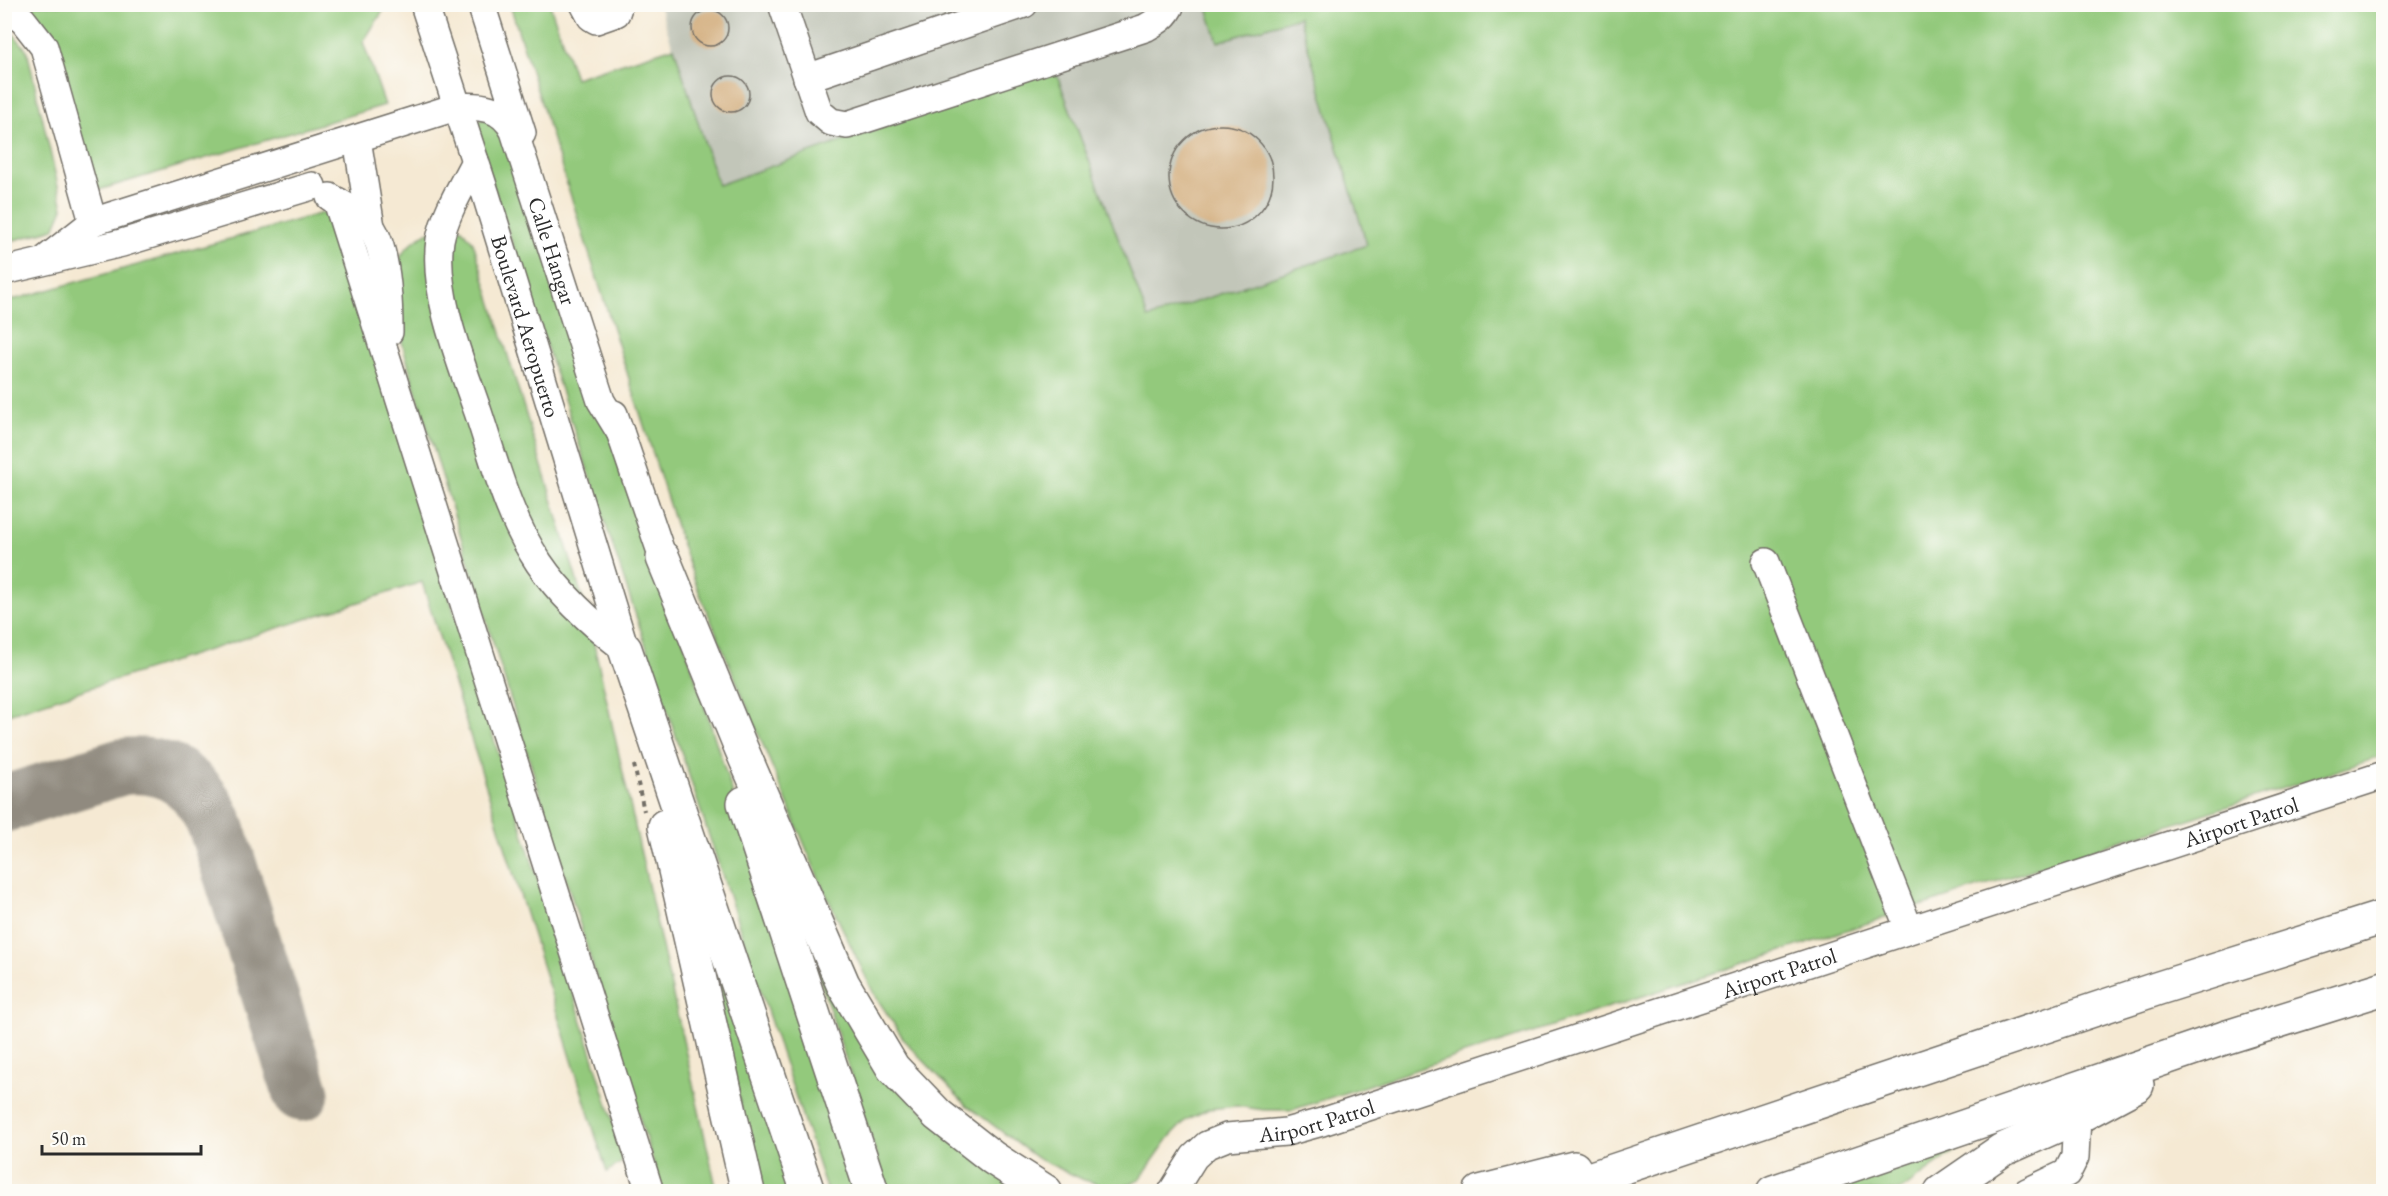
<svg xmlns="http://www.w3.org/2000/svg" width="2388" height="1196" font-family="'EB Garamond',serif">
	<style>
		.industrial { fill: #c2c6b9 }
		.green { fill: #93c97b; stroke: #5f7a53; stroke-width: 1.5 }
		.lines { fill: none; stroke-linecap: round; stroke-linejoin: round }
		.taxiway { stroke: #908a7f; stroke-width: 57 }
		.building { fill: #d6b487 }
		.minor-casing { stroke: #726e66; stroke-width: 30 }
		.highway-casing { stroke: #726e66; stroke-width: 36 }
		.path { stroke: #726e66; stroke-width: 4; stroke-dasharray: 4.5 4.5; stroke-linecap: butt }
		.minor { stroke: #fff; stroke-width: 27 }
		.highway { stroke: #fff; stroke-width: 33 }
		.labels { text-anchor: middle; stroke-width: 6; stroke-linejoin: round; paint-order: stroke }
		.street-label { font-size: 22px; fill: #2b2b2b; stroke: #fdfcf7 }
	</style>
	<rect width="100%" height="100%" fill="#fdfcf7"/>
	<filter id="ink" filterUnits="userSpaceOnUse"><feTurbulence type="fractalNoise" baseFrequency=".0167" numOctaves="2"/><feDisplacementMap in="SourceGraphic" scale="12" xChannelSelector="R" yChannelSelector="G"/><feConvolveMatrix kernelMatrix="1 2 1 2 8 2 1 2 1" color-interpolation-filters="sRGB"/></filter>
	<filter id="wash" filterUnits="userSpaceOnUse"><feTurbulence type="fractalNoise" baseFrequency=".008" numOctaves="4" result="noise"/><feDisplacementMap in="SourceGraphic" scale="24" xChannelSelector="R" yChannelSelector="G"/><feGaussianBlur stdDeviation="1.35" result="paint"/><feColorMatrix in="noise" values="0 0 0 0 0 0 0 0 0 0 0 0 0 0 0 0 0 1.4 0 .05"/><feComposite in="paint" operator="in"/></filter>
	<g filter="url(#wash)">
		<rect width="100%" height="100%" fill="#f5e9d3"/>
		<path class="industrial" d="M659 5H1206L1218 42 1299 17 1367 245 1147 318 1054 67 718 185Z"/>
		<g class="green">
			<path d="M18 5H383L385 8 363 42 385 105 92 192Z"/>
			<path d="M510 5H550L575 78 674 47 718 185 1054 67 1148 318 1367 245 1299 17 1218 42 1206 5H2383V756L1292 1110H1264L1236 1106 1209 1109 1186 1120 1169 1138 1140 1179 1129 1184 1110 1187 1084 1180 1037 1158 965 1104 905 1041 874 994 821 884 697 587 681 542Z"/>
			<path d="M4 23 27 50 63 208 54 229 11 241 4 215Z"/>
			<path d="M485 119 504 132 618 438 861 1191H827L472 122Z"/>
			<path d="M351 205 372 247 433 544 623 1153 622 1162 607 1172 422 582 5 715V302Z"/>
			<path d="M449 226 462 229 473 242 587 613 717 1191H662L411 375C396 317 366 244 449 226Z"/>
			<path d="M683 839 798 1191H759Z"/>
			<path d="M802 923 880 1074 1018 1191H888Z"/>
			<path d="M1959 1148 1900 1191H1829Z"/>
		</g>
		<g class="lines">
			<path class="taxiway" d="M4 804 121 767C170 760 200 785 217 829L301 1093"/>
		</g>
		<g id="blocks">
			<g class="building">
				<circle cx="710" cy="28" r="18"/>
				<circle cx="731" cy="94" r="18"/>
				<circle cx="1221" cy="177" r="52"/>
			</g>
		</g>
	</g>
	<g filter="url(#ink)">
		<use href="#blocks" fill-opacity="0" stroke="#726e66" stroke-width="1.5"/>
		<g class="lines">
			<g class="minor-casing">
				<g id="minor">
					<path id="s1" d="M424 4 486 195 625 649"/>
					<path d="M481 4 522 133"/>
					<path d="M584 4 591 17 596 20 616 13 619 4"/>
					<path d="M782 4 819 112 831 122 847 125 1145 28C1156 22 1166 17 1171 4"/>
					<path d="M4 11 22 19 44 47 93 222"/>
					<path d="M807 78 1024 4"/>
					<path d="M357 139 371 227"/>
					<path d="M475 161C463 185 445 213 440 240 432 293 461 362 478 412 495 463 508 517 539 563 562 597 592 624 625 649"/>
					<path d="M330 197C344 206 362 213 371 227 387 249 389 305 389 332"/>
					<path d="M337 201 650 1192"/>
					<path id="s2" d="M46 259 93 222 111 216 456 107C481 105 502 107 514 131L601 401 620 432"/>
					<path d="M4 271 122 243 312 186"/>
					<path d="M614 414 663 558"/>
					<path d="M1766 562 1909 929"/>
					<path id="s3" d="M1172 1192 1194 1157 1207 1145 1227 1137 1286 1132 1322 1122 2384 775"/>
					<path d="M2027 1192 2067 1173 2075 1157 2077 1117"/>
				</g>
			</g>
			<g class="highway-casing">
				<g id="highway">
					<path d="M663 558 741 748 843 984 893 1068 938 1115 993 1158 1046 1192"/>
					<path d="M625 649 808 1192"/>
					<path d="M744 803 872 1192"/>
					<path d="M665 826 748 1192"/>
					<path d="M1480 1192 1574 1168"/>
					<path d="M1550 1192 2159 988 2384 917"/>
					<path d="M1773 1192 2224 1038 2384 988"/>
					<path d="M1941 1192 2002 1150 2077 1117 2137 1085"/>
				</g>
			</g>
			<path class="path" d="M634 765 644 811"/>
			<use href="#minor" class="minor"/>
			<use href="#highway" class="highway"/>
		</g>
	</g>
	<g class="labels">
		<g class="street-label">
			<text dy="8" stroke="none"><textPath href="#s2" startOffset="634">Calle Hangar</textPath></text>
			<text dy="8" stroke="none"><textPath href="#s1" startOffset="338">Boulevard Aeropuerto</textPath></text>
			<text dy="8" stroke="none"><textPath href="#s3" startOffset="1144">Airport Patrol</textPath></text>
			<text dy="8" stroke="none"><textPath href="#s3" startOffset="658">Airport Patrol</textPath></text>
			<text dy="8" stroke="none"><textPath href="#s3" startOffset="172">Airport Patrol</textPath></text>
		</g>
	</g>
	<rect width="2388" height="1196" fill="none" stroke="#fdfcf7" stroke-width="24"/>
	<path d="M42 1145v9h159v-9" fill="none" stroke="#2b2b2b" stroke-width="3"/>
	<text x="51" y="1145" font-size="18" fill="#2b2b2b" stroke="#fdfcf7" stroke-width="4.5" paint-order="stroke">50 m</text>
</svg>
